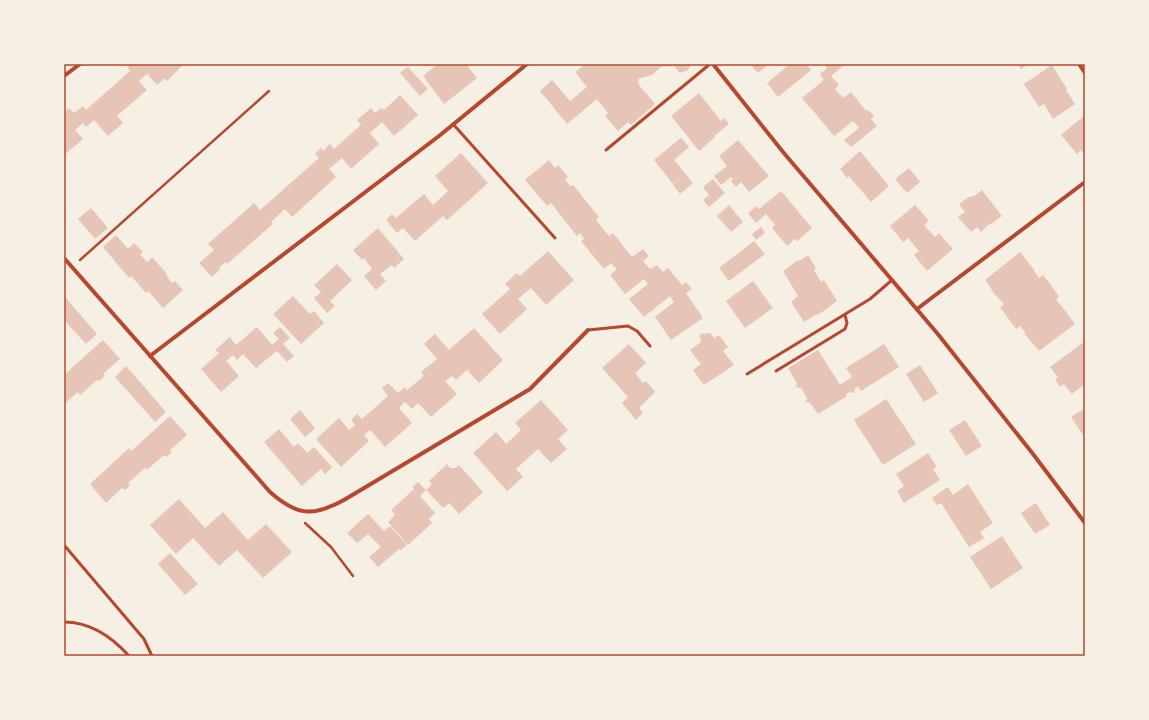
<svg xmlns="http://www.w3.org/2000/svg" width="1149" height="720" font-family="'Nunito Sans',sans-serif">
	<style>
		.building { fill: #e6c5b7 }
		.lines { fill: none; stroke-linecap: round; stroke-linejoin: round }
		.path { stroke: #b5482f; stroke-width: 2.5 }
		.service { stroke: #b5482f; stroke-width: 3 }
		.minor { stroke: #b5482f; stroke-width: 4 }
		.neatline { fill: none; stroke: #b5482f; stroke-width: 1.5 }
	</style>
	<rect width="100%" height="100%" fill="#f6efe4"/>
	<g class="building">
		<path d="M131 64H184L167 81 165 78 157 85 147 74 139 81 147 90 117 116 123 123 108 136 94 120 86 127 83 123 75 130 83 139 64 155V113L69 108 74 113 83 106 86 110 130 71 127 67Z"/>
		<path d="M438 64H466L477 78 444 104 423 76Z"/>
		<path d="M586 64H618L621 67 624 64H690V66L688 70 680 73 674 66 661 67 652 75 638 79 639 85 655 104 631 125 628 122 618 131 605 116 608 113 597 99 567 124 540 91 552 80 570 101 587 87 575 72Z"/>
		<path d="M750 64H769L758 73Z"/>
		<path d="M790 64H806L811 70 778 97 767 83Z"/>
		<path d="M824 64H840L842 67 831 76 839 85 835 89 843 98 851 92 866 111 868 110 874 116 871 119 877 126 851 147 844 140 859 128 853 121 834 136 810 107H809L802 98 824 80 820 74 827 68Z"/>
		<path d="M1017 64H1029L1021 69Z"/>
		<path d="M1052 65 1067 89 1066 90 1075 104 1053 119 1044 104 1039 107 1024 84Z"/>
		<path d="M408 67 428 89 420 96 400 73Z"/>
		<path d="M699 93 721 121 724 118 729 124 714 136 715 137 699 151 671 116Z"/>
		<path d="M400 95 418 115 394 136 382 122 370 133 379 144 351 169 342 158 329 169 336 177 292 217 285 209 271 222 273 224 227 264 225 262 219 268 220 270 212 277 199 263 214 250 208 244 254 203 260 210 319 158 315 154 321 148 323 151 330 144 334 149 361 125 357 120 371 108 375 113 381 108 384 110Z"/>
		<path d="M1085 115V156L1081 150 1077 154 1061 135Z"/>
		<path d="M681 138 689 147 674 160 686 174 673 184 654 160Z"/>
		<path d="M738 140 769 176 749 192 741 182 736 187 731 181 733 179 731 177 721 185 714 176 727 166 719 156Z"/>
		<path d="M860 151 889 186 871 202 849 176 847 178 840 169Z"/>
		<path d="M461 153 488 183 447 220 443 216 415 241 403 228 397 233 386 220 392 214 396 218 424 194 433 205 448 191 435 176Z"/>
		<path d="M549 160 555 168 558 165 568 177 565 179 570 186 573 185 599 217 596 220 609 236 613 233 632 257 643 249 649 256 643 261 650 269 657 265 663 272 668 268 682 285 686 282 692 289 686 293 703 318 671 340 655 317 674 302 670 296 644 317 629 299 648 284 644 279 625 294 610 275 617 269 611 263 604 269 581 241 584 239 580 233 577 236 551 203 547 206 525 180Z"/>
		<path d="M909 168 920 182 907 193 895 179Z"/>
		<path d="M686 174 693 183 680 194 673 185Z"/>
		<path d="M713 179 725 193 709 207 703 200 709 195 703 187Z"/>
		<path d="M982 190 1002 216 991 224 990 223 981 232 977 227 971 232 958 217 965 212 959 204 969 197 974 196Z"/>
		<path d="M781 191 812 228 797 241 795 239 787 246 772 228 775 225 766 214 756 223 748 213 757 206 759 209Z"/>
		<path d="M729 205 743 222 731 232 717 216Z"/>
		<path d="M915 205 929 221 924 225 935 237 939 233 953 249 927 271 914 255 919 251 908 238 903 242 890 226Z"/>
		<path d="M91 208 108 228 95 239 78 219Z"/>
		<path d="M761 227 765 233 756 240 752 234Z"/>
		<path d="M378 228 404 259 394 268 392 265 380 274 386 281 376 290 364 276 372 269 364 258 362 260 353 250Z"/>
		<path d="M116 235 128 249 134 243 143 252 140 254 147 262 152 257 167 274 166 275 172 283 175 281 183 290 163 308 148 291 146 293 131 276 129 278 103 247Z"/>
		<path d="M754 241 765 254 729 281 719 268Z"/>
		<path d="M548 251 574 280 546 305 531 288 518 299 527 309 500 334 482 314 510 289 505 284 517 273 520 276Z"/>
		<path d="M1020 252 1035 271H1034L1039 278 1043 275 1051 285 1059 297 1056 299 1061 306V305L1075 324 1039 351 1024 333 1025 332 1020 326 1016 329 1000 307 1004 304 991 290H992L985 280Z"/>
		<path d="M808 255 816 268 814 270 821 282 824 280 837 301 818 315 817 314 804 322 791 302 798 296 783 271 798 260 799 261Z"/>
		<path d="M337 264 352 280 330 301 335 306 327 313 314 298 321 292 314 285Z"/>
		<path d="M753 281 773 308 745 328 726 301Z"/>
		<path d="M64 296 97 334 86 344 64 320Z"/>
		<path d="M293 296 310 314 314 311 324 323 301 344 273 314Z"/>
		<path d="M257 327 272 345 279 339 273 333 280 327 290 338 283 344 294 356 287 362 277 351 256 368 243 354 237 360 233 355 226 361 239 376 221 392 201 369 219 353 215 350 230 337 236 345Z"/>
		<path d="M474 328 503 360 479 383 467 370 456 380 452 376 445 381 457 394 431 417 418 403 412 409 405 402 399 408 412 423 385 447 370 430 364 435 369 441 341 467 316 439 339 418 349 430 355 425 351 420 357 414 362 419 388 396 382 388 388 383 398 393 405 387 407 390 424 376 421 372 437 359 424 344 435 334 449 350Z"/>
		<path d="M710 333 714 338 719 335 728 347 723 351 734 365 704 385 693 370 701 364 690 350 701 342 700 334Z"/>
		<path d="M103 340 120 359 103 374 105 376 99 381 97 380 80 395 78 392 64 404V375Z"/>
		<path d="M1085 341V384L1072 394 1064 384 1060 387 1055 380 1058 377 1050 367Z"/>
		<path d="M629 344 646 363 635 373 643 383 646 381 655 392 639 408 643 413 636 420 622 403 628 397 602 368Z"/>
		<path d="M884 344 899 367 861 391 858 386 855 389 854 393 850 392 846 394 847 396 818 414 810 403 806 402 807 398 801 388 796 387 797 383 788 368 818 350 840 385 852 377 846 368Z"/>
		<path d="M920 365 938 393 924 402 906 374Z"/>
		<path d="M126 366 166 412 155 422 115 377Z"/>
		<path d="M886 399 916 444 883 465 854 420Z"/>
		<path d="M541 400 568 430 558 439 567 449 551 463 538 449 516 469 523 477 507 491 473 453 496 432 506 444 521 430 515 423Z"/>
		<path d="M1085 408V438L1071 417Z"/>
		<path d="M300 410 315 428 305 437 290 419Z"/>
		<path d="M170 416 187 435 170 450 172 452 166 457 164 455 147 470 145 468 128 483 130 485 125 490 122 488 106 503 90 484 129 448 131 451Z"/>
		<path d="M965 420 982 446 966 456 949 430Z"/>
		<path d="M279 429 294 447 298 443 307 453 314 447 332 467 325 474 321 469 302 486 264 442Z"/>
		<path d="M928 453 937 467 933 469 940 480 904 503 897 491 904 486 896 474Z"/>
		<path d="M447 464 450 468H455L459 465 483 492 459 514 449 503 443 508 426 490 420 496 435 513 429 519 432 523 408 545 388 522 395 515 391 510 414 489 412 487 418 482 426 490 432 484 429 481Z"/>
		<path d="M968 484 993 523 980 532 984 538 969 547 941 503 937 505 932 498 948 487 953 495Z"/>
		<path d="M179 499 205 528 223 512 248 540 266 524 292 552 263 578 237 550 219 566 193 538 176 554 150 525Z"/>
		<path d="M1036 503 1050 525 1035 534 1021 513Z"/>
		<path d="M368 514 384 531 390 526 407 545 401 550 399 549 378 567 369 557 381 547 368 534 357 543 347 533Z"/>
		<path d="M1002 536 1023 568 991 589 970 557Z"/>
		<path d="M170 553 198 584 185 595 158 564Z"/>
	</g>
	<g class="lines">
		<g class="path">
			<path d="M80 260 269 91"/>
			<path d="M305 523 331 547 353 576"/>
		</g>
		<g class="service">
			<path d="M453 124 555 238"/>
			<path d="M606 150 710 64"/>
			<path d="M588 330 628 326 637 331 650 346"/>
			<path d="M776 371 845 329 847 323 845 315"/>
			<path d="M747 374 870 299 892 280"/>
			<path d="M64 545 144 639 152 656"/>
			<path d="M64 622C90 622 112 637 129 656"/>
		</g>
		<g class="minor">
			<path d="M713 64 783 152 937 333 1033 454 1085 523"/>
			<path d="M1079 64 1085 73"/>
			<path d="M64 76 80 64"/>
			<path d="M64 258 270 492C297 516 313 517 344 500L530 389 588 330"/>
			<path d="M917 309 1085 182"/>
			<path d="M150 356 439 136 527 64"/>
		</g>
	</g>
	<rect width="1149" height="720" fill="none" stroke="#f6efe4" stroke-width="130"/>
	<rect x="65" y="65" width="1019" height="590" class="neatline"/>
</svg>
